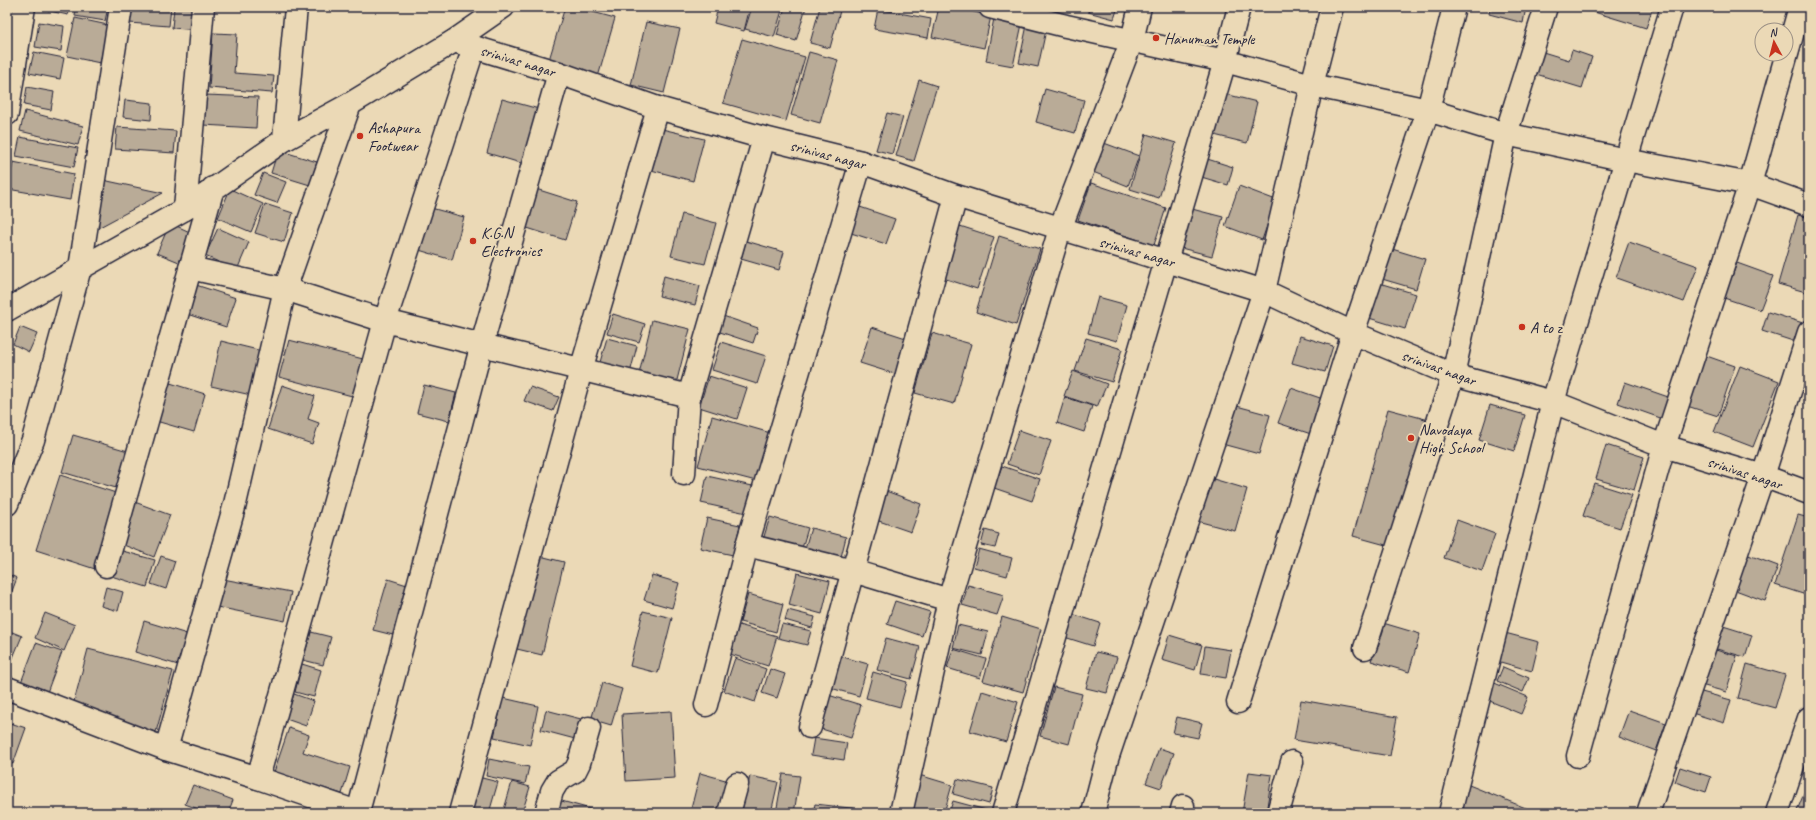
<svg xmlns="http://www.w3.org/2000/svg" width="1816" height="820" font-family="Caveat,sans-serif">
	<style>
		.building { fill: #b9ab97; stroke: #22223b }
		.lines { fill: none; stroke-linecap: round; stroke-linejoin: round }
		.minor-casing { stroke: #22223b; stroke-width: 25 }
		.minor { stroke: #ebd9b6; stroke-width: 22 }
		.poi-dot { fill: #c8321e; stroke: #ebd9b6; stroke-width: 1.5 }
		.labels { text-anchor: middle; stroke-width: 4; stroke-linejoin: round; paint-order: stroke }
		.poi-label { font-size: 16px; fill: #22223b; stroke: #ebd9b6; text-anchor: start }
		.street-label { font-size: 16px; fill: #22223b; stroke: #ebd9b6 }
	</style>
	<rect width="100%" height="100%" fill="#ebd9b6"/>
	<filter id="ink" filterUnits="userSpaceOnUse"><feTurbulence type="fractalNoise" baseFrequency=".025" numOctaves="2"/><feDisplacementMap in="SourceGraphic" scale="8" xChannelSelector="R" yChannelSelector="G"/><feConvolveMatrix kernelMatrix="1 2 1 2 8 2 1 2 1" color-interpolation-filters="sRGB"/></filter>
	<g filter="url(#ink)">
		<g class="building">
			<path d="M41 7H70L68 15 40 9Z"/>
			<path d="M76 7H108L105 21 75 16Z"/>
			<path d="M131 7H171L169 26 129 23Z"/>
			<path d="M174 7H203L200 30 172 28Z"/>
			<path d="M565 7H574L615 18 598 77 548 63Z"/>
			<path d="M718 7H750L744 31 714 23Z"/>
			<path d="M752 7H783L774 37 745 29Z"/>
			<path d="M785 7H806L796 41 777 35Z"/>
			<path d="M820 7H841L830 48 810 43Z"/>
			<path d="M939 7H953L991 16 984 48 932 37Z"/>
			<path d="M1089 7H1118L1114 19 1088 12Z"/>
			<path d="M1491 7H1526L1523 23 1489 14Z"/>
			<path d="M1578 7H1653L1646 28Z"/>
			<path d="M878 9 931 19 928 38 874 29Z"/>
			<path d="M75 18 108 25 100 63 67 56Z"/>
			<path d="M994 18 1022 24 1013 66 986 61Z"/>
			<path d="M39 22 64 26 61 51 35 47Z"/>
			<path d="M646 22 680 29 664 93 631 85Z"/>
			<path d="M1027 25 1046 30 1038 67 1019 63Z"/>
			<path d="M213 33 237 34 234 73 274 76 272 93 209 88Z"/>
			<path d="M742 39 805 57 786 121 723 103Z"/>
			<path d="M1572 50 1592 57 1582 88 1536 74 1543 52 1569 60Z"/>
			<path d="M34 52 64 58 60 79 29 73Z"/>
			<path d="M809 52 838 60 820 123 791 115Z"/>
			<path d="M919 80 937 86 914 161 896 156Z"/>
			<path d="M27 87 54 92 51 110 24 105Z"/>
			<path d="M1045 89 1084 100 1075 133 1036 122Z"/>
			<path d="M1221 93 1257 102 1247 143 1210 134Z"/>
			<path d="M205 95 258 97 256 128 203 125Z"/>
			<path d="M502 99 539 109 524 164 487 153Z"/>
			<path d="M125 100 152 103 151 120 123 117Z"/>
			<path d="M25 111 83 126 78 145 20 131Z"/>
			<path d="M887 113 903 117 892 154 876 150Z"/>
			<path d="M117 127 176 131 174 153 115 149Z"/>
			<path d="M662 129 704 139 693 181 651 170Z"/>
			<path d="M1146 134 1176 143 1159 198 1130 189Z"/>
			<path d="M20 137 78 148 74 167 16 156Z"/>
			<path d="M1104 143 1139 156 1128 186 1093 172Z"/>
			<path d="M278 150 317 162 310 185 271 173Z"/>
			<path d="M1204 158 1233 167 1228 185 1198 176Z"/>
			<path d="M13 162 74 174 70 200 8 189Z"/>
			<path d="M263 173 286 182 277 203 254 195Z"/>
			<path d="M103 180 163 193 96 229Z"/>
			<path d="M1091 183 1166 208 1154 245 1078 220Z"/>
			<path d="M1239 186 1276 200 1262 240 1225 226Z"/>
			<path d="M230 189 263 204 251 232 218 218Z"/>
			<path d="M536 189 577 202 565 240 524 227Z"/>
			<path d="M265 204 293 213 284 242 255 233Z"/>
			<path d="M860 207 895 219 886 244 851 233Z"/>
			<path d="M431 208 464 217 452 260 419 250Z"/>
			<path d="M1188 208 1223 217 1212 256 1177 247Z"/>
			<path d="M682 214 716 223 705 264 671 256Z"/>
			<path d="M1798 215 1809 218V293L1778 284Z"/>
			<path d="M170 223 192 233 179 262 157 253Z"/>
			<path d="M960 226 994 237 977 289 943 278Z"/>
			<path d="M218 228 249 242 237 270 205 256Z"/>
			<path d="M999 236 1040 249 1016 325 976 312Z"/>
			<path d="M746 241 784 252 779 270 741 259Z"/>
			<path d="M1629 242 1698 266 1684 302 1616 278Z"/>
			<path d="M1392 249 1425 259 1416 289 1382 279Z"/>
			<path d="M1737 263 1773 276 1760 310 1724 298Z"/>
			<path d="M664 276 700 286 695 305 659 296Z"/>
			<path d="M1379 283 1416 294 1405 329 1369 318Z"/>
			<path d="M196 285 236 298 226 327 187 314Z"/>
			<path d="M1098 297 1127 305 1117 341 1088 333Z"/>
			<path d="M1768 312 1806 324 1799 343 1762 331Z"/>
			<path d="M613 314 645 324 639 342 607 333Z"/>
			<path d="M723 316 758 328 753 343 717 331Z"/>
			<path d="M652 320 690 329 676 384 639 374Z"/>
			<path d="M20 327 37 334 29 352 13 344Z"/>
			<path d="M872 327 912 340 901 376 860 363Z"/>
			<path d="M932 333 971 344 954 404 915 393Z"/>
			<path d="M1300 336 1333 346 1325 372 1292 363Z"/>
			<path d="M607 338 637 346 629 377 598 369Z"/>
			<path d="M1086 338 1122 349 1112 382 1075 371Z"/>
			<path d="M289 340 363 359 352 396 279 377Z"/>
			<path d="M221 341 262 351 251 395 211 386Z"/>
			<path d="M721 342 766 356 757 384 712 370Z"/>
			<path d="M1701 354 1735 366 1718 416 1684 405Z"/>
			<path d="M1740 366 1779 381 1753 447 1714 432Z"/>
			<path d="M1073 371 1107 384 1097 407 1064 396Z"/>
			<path d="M709 376 747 388 737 419 699 407Z"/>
			<path d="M167 382 205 394 194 432 156 421Z"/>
			<path d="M1625 382 1674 399 1666 420 1618 403Z"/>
			<path d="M282 385 315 396 308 419 319 423 312 444 268 429Z"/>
			<path d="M424 385 456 393 449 421 417 413Z"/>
			<path d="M530 387 559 397 553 411 524 401Z"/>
			<path d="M1291 388 1326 400 1314 435 1278 423Z"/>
			<path d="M1065 397 1092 406 1084 432 1057 423Z"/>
			<path d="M1233 405 1270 415 1259 454 1222 444Z"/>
			<path d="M1490 405 1525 415 1514 451 1479 440Z"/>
			<path d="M1388 409 1429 420 1393 547 1353 536Z"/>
			<path d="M712 416 774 434 760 482 698 466Z"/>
			<path d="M1019 430 1051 441 1039 475 1007 464Z"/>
			<path d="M73 435 128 451 116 488 62 472Z"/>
			<path d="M1606 445 1644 457 1634 490 1596 479Z"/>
			<path d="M1002 466 1040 479 1032 501 994 488Z"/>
			<path d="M60 475 119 494 95 569 36 550Z"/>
			<path d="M707 476 757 487 751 514 701 503Z"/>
			<path d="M1210 478 1247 489 1235 531 1197 521Z"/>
			<path d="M1594 483 1632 495 1620 528 1583 516Z"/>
			<path d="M886 491 921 504 911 532 876 520Z"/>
			<path d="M132 501 170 515 154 557 116 542Z"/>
			<path d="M1798 515 1809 518V596L1775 585Z"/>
			<path d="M770 517 808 528 800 555 762 543Z"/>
			<path d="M707 518 740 525 733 555 700 548Z"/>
			<path d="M1457 520 1495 534 1482 571 1444 558Z"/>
			<path d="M811 528 846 537 839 565 803 555Z"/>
			<path d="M985 530 999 534 995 548 981 545Z"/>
			<path d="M979 549 1012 558 1007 576 974 567Z"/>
			<path d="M119 550 155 560 147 587 111 576Z"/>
			<path d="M1743 553 1778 566 1765 601 1730 588Z"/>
			<path d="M161 556 175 561 166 589 151 584Z"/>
			<path d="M540 556 564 562 542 655 517 649Z"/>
			<path d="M797 573 830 581 822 614 789 605Z"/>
			<path d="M7 574 17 578 7 604Z"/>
			<path d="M652 575 679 583 672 608 644 600Z"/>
			<path d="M223 579 291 592 285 621 217 607Z"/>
			<path d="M388 579 407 585 393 635 373 630Z"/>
			<path d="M968 585 1004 595 997 615 962 605Z"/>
			<path d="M106 587 123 592 118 611 101 606Z"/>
			<path d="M748 594 783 604 776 632 740 622Z"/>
			<path d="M895 601 930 612 922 636 887 624Z"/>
			<path d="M788 610 815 617 812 628 785 620Z"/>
			<path d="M643 611 672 618 658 673 630 666Z"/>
			<path d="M45 613 75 625 64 651 35 638Z"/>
			<path d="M1069 613 1100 623 1093 646 1061 636Z"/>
			<path d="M1002 617 1041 629 1023 692 983 681Z"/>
			<path d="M144 621 187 634 178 665 135 652Z"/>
			<path d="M1383 623 1420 634 1409 672 1371 661Z"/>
			<path d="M782 624 811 631 807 645 778 638Z"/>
			<path d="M739 625 777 636 768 666 730 654Z"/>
			<path d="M958 625 988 632 982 655 953 648Z"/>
			<path d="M1720 625 1752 635 1745 657 1713 648Z"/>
			<path d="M7 630 22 636 7 672Z"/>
			<path d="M311 632 331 637 323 665 303 660Z"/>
			<path d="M1505 633 1539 642 1532 671 1497 661Z"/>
			<path d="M1169 635 1202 645 1195 670 1162 660Z"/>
			<path d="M886 638 920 647 911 679 877 670Z"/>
			<path d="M36 643 62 652 46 695 20 685Z"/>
			<path d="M1205 646 1231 650 1226 678 1201 674Z"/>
			<path d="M88 649 173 671 156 732 72 709Z"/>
			<path d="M953 649 986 659 980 678 947 668Z"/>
			<path d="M1712 649 1737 656 1726 692 1701 685Z"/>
			<path d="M1096 652 1117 657 1107 693 1086 688Z"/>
			<path d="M836 655 868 664 859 696 827 687Z"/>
			<path d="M735 658 766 669 755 702 724 691Z"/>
			<path d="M302 664 321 670 314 697 295 692Z"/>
			<path d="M1747 664 1785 675 1775 708 1738 698Z"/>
			<path d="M1503 667 1529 678 1523 692 1497 681Z"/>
			<path d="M770 669 785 674 777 698 762 693Z"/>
			<path d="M873 672 907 682 900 707 866 698Z"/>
			<path d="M1492 682 1528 697 1521 714 1485 699Z"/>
			<path d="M602 683 622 689 611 726 591 720Z"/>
			<path d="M1054 687 1082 694 1069 744 1040 736Z"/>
			<path d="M982 691 1018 702 1006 742 970 731Z"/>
			<path d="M1698 691 1731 700 1724 723 1692 713Z"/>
			<path d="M294 694 314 701 306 726 286 719Z"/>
			<path d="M825 694 861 705 851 738 815 727Z"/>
			<path d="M503 698 538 706 530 745 494 737Z"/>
			<path d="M1301 700 1397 717 1390 756 1294 740Z"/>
			<path d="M546 710 581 719 575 739 541 730Z"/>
			<path d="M1629 710 1666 723 1656 751 1619 737Z"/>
			<path d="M671 711 675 778 626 781 622 714Z"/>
			<path d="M1177 717 1202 723 1198 738 1173 733Z"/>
			<path d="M7 722 26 728 13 764 7 762Z"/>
			<path d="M289 728 309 735 303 752 350 767 342 794 274 772Z"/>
			<path d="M814 738 847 743 844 760 811 755Z"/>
			<path d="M1159 748 1174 753 1161 788 1146 783Z"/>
			<path d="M489 759 529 767 525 784 486 776Z"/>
			<path d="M1680 767 1711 777 1706 792 1675 782Z"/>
			<path d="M1249 772 1272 775 1266 813H1242Z"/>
			<path d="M700 773 729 781 721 813H690Z"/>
			<path d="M783 774 800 776 794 813H776Z"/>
			<path d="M919 775 952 785 944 813H908Z"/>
			<path d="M750 776 778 782 771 813H758L742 810Z"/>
			<path d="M478 777 498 782 489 813H468Z"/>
			<path d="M957 779 993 788 989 804 953 794Z"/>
			<path d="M512 782 530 787 522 813H503Z"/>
			<path d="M193 785 233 800 228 813H209L185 804Z"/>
			<path d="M1469 785 1538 813H1457Z"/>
			<path d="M1805 791 1809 792V813H1796Z"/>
			<path d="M558 800 594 810 593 813H555Z"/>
			<path d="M953 801 990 811 989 813H949Z"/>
			<path d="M815 804 877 811V813H813Z"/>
		</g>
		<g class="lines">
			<g class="minor-casing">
				<g id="minor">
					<path d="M990 7 1066 26 1225 61 1312 85 1428 110 1506 134 1626 160 1750 184 1809 205"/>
					<path d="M454 41 559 73 658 108 764 138 861 162 956 196 1264 291 1353 333 1453 375 1553 402 1664 446 1763 476 1809 493"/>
					<path d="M7 114 24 7"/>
					<path d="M284 140 296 7"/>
					<path d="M185 209 203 7"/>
					<path d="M190 268 285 289 385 321 689 396"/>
					<path d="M7 310 185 209 284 140 350 104 454 41 503 7"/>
					<path d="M684 474 689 396 764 138"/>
					<path d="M7 504 33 440 80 268 121 7"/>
					<path d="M747 545 853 571 949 600"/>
					<path d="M106 566 213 188"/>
					<path d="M1365 648 1453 375 1506 134 1546 7"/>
					<path d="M7 688 166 749 258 778 360 813"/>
					<path d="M1238 702 1353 333 1428 110 1454 7"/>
					<path d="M706 705 747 545 861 162"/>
					<path d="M810 727 956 196"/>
					<path d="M166 749 235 504 285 289 350 104"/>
					<path d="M1578 756 1664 446 1750 184 1800 7"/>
					<path d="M258 778 385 321 474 47"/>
					<path d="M358 812 482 344 559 73"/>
					<path d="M460 813 581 370 658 108"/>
					<path d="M546 813 552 791 558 781 575 771 579 763 589 728"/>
					<path d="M729 813 737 784"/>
					<path d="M901 813 949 600 1060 229 1132 40 1140 7"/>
					<path d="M1003 813 1225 61 1239 7"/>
					<path d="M1093 813 1107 759 1264 291 1312 85 1332 7"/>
					<path d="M1181 813 1183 806"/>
					<path d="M1278 813 1292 762"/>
					<path d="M1450 813 1553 402 1672 7"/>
					<path d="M1648 813 1763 476 1809 332"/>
					<path d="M1777 813 1809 718"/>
				</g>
			</g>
			<use href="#minor" class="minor"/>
		</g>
	</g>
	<g class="poi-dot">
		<circle cx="1156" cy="38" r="4"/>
		<circle cx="360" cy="136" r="4"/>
		<circle cx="473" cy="241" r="4"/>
		<circle cx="1522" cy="327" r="4"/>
		<circle cx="1411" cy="438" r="4"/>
	</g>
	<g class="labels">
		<g class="poi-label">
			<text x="1164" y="44">Hanuman Temple</text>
			<text x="368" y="133">Ashapura<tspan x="368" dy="18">Footwear</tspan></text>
			<text x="481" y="238">K.G.N<tspan x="481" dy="18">Electronics</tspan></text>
			<text x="1530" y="333">A to z</text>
			<text x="1419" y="435">Navodaya<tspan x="1419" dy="18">High School</tspan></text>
		</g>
		<g class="street-label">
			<text transform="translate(518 60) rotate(17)" y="6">srinivas nagar</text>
			<text transform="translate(828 154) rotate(15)" y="6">srinivas nagar</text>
			<text transform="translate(1137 251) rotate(16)" y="6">srinivas nagar</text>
			<text transform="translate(1439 367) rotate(20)" y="6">srinivas nagar</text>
			<text transform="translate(1745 472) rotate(18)" y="6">srinivas nagar</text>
		</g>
	</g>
	<rect width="1816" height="820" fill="none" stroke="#ebd9b6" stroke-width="24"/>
	<rect x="12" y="12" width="1792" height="796" fill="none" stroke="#22223b" stroke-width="1.5" filter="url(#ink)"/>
	<g transform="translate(1774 42) rotate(353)"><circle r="19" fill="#ebd9b6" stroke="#9b9085"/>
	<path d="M0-3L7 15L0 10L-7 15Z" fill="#c8321e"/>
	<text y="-6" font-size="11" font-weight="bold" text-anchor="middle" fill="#22223b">N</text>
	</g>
</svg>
